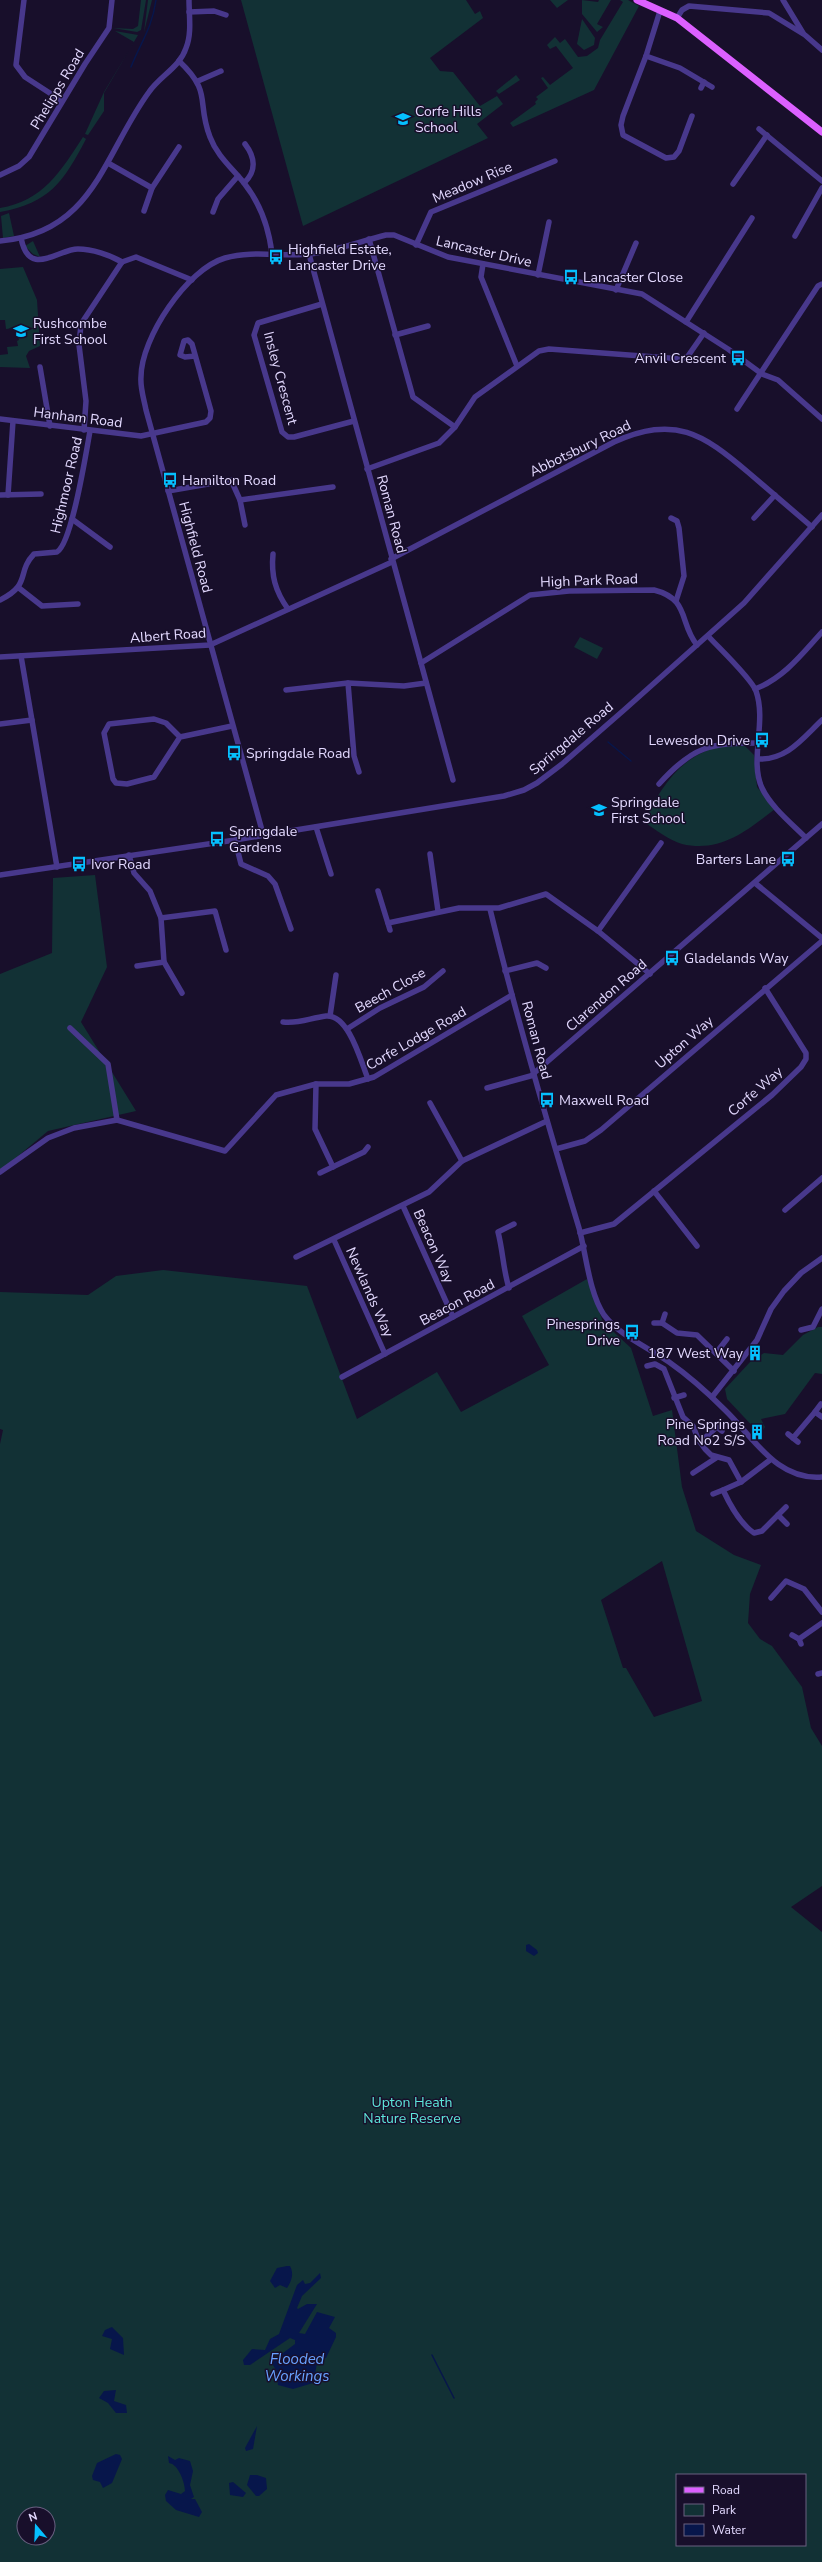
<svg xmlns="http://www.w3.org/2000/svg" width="822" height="2562" font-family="'Nunito Sans',sans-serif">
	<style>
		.green { fill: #123135; fill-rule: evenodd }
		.water { fill: #07164b }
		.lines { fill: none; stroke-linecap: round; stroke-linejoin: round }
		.stream { stroke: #07164b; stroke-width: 1.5 }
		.minor { stroke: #48388c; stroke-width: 5.5 }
		.major { stroke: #dc60ff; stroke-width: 7 }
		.labels { text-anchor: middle; stroke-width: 3; stroke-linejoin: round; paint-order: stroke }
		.street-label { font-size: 14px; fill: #e3d9ff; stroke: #180f2b }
		.poi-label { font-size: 14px; fill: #e3d9ff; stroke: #180f2b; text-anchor: start }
		.park-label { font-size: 14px; fill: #5de7da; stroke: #180f2b }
		.water-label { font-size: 15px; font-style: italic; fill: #67a1ff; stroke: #180f2b }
	</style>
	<rect width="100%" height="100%" fill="#180f2b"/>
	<g class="green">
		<path d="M141 0H146L141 30 137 32 113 28 133 29 138 26Z"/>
		<path d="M148 0H152L144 32Z"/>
		<path d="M241 0H466L475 14 480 11 483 18 430 58 440 71 453 72 480 106 497 96 503 104 477 124 488 138 303 226Z"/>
		<path d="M550 0H568L557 8Z"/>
		<path d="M582 0 598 2 599 0H611L597 24 603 27 597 32 582 14Z"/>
		<path d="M620 0H628L639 6 594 90 513 127 510 123 536 104 535 102 538 99 536 97 548 88 541 78 543 77 550 85 573 68 556 46 550 49 547 45 555 37 560 43 565 39 578 57 587 56 598 48 600 40 623 2Z"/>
		<path d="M582 19 595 38 594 45 584 50 577 44Z"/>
		<path d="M115 31 138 35 104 93V111L88 135 85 134 104 92 134 42Z"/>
		<path d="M516 75 520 80 499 94 496 91Z"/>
		<path d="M83 137 86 139C64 181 50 203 0 212V208C43 201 61 171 83 137Z"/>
		<path d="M9 213 14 236 3 238 1 216Z"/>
		<path d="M33 241 40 257 33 254 25 246Z"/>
		<path d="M23 267 37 300 40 346 29 351 26 356 30 368 0 367V355L8 354 7 347 18 346 17 341 19 340 16 328 6 329 5 320H0V269Z"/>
		<path d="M580 637 603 648 597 659 574 647Z"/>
		<path d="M744 745 754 755 757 787 775 809C747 831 720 853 682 844 669 840 656 830 644 822 658 793 675 763 708 750 718 746 733 746 744 745Z"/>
		<path d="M95 875 107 967 81 1022 136 1111 48 1131 0 1171V974L52 953 53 878Z"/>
		<path d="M163 1270 307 1286 357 1419 437 1372 461 1412 549 1365 522 1316 587 1279 603 1322 631 1348 653 1416 672 1410 682 1487 696 1531 734 1555 761 1565 750 1594 748 1623 760 1639 772 1646 802 1687 811 1728 822 1746V1886L791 1907 822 1932V2562H0V1444L3 1430 0 1429V1292L88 1295 116 1276ZM662 1561 702 1701 654 1717 626 1668H623L601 1600ZM677 2475H805V2545H677ZM24 2514H48V2538H24Z"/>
		<path d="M818 1327H822V1374L815 1373 785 1414 761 1419 765 1427 762 1432 759 1433 727 1399 725 1389 751 1361 764 1353 783 1355 803 1335Z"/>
	</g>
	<g class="water">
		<path d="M529 1944 537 1950 538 1953 534 1956 526 1951V1945Z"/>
		<path d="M287 2266H290C294 2273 292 2281 287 2288L280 2285 275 2288 270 2281 277 2268Z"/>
		<path d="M320 2273 321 2278 302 2296 297 2308 298 2309 307 2304H317L299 2333 305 2334 317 2312 335 2317 329 2328 336 2333V2337L326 2358 318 2359 313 2383 293 2389 278 2385 276 2370 271 2362 295 2344V2340L290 2338 250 2365H244L243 2360 252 2349 265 2350 270 2339 279 2334 297 2285 303 2280 305 2284 310 2283Z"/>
		<path d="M112 2327 123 2338 124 2355 110 2349 112 2339 102 2336 105 2330Z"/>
		<path d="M116 2390 114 2401 126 2405 127 2413H116L108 2403 99 2398 104 2391Z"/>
		<path d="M257 2426 253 2449 246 2451 245 2448Z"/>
		<path d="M116 2454 120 2455 122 2459 112 2483 103 2488 100 2482 93 2480 92 2476 97 2463Z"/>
		<path d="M168 2456 175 2460 179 2458 190 2461 193 2471 190 2485 194 2497 191 2499H195L202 2512 199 2517 176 2510 166 2501 165 2495 168 2490 181 2494 185 2491C185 2482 178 2464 169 2463Z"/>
		<path d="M250 2475H257L266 2478 267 2489 259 2496H256L247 2485Z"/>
		<path d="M233 2482 246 2493 243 2497 230 2495 229 2483Z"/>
	</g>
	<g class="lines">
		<g class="stream">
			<path d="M131 67C141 42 152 28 156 0"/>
			<path d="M608 742 631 761"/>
			<path d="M432 2355 454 2398"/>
		</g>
		<g class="minor">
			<path d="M24 0 16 65 25 77 62 101"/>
			<path d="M783 0 803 33"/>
			<path d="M660 11 646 56 623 116 621 125 623 135 666 158 674 157 679 151 692 116"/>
			<path d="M189 12 214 11 226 15"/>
			<path d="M677 18 682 10 689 6 769 13 805 35 822 50"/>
			<path d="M646 56 680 68 712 87"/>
			<path d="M179 61C213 93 196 101 210 137 217 156 232 168 244 183 260 203 269 229 272 254"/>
			<path d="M198 81 221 71"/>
			<path d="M701 88 704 82"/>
			<path d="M759 129 822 181"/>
			<path d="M108 163 152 188"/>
			<path d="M0 175 19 166 29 157 85 64 109 28 112 0"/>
			<path d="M244 183C257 171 255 157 245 144"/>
			<path d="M733 184 767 135"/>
			<path d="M144 211 152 188 179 147"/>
			<path d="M213 212 218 199 238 176"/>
			<path d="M795 236 822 188"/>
			<path d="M21 238C29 279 58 249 78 249 92 249 110 255 122 262"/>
			<path d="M369 239 413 397 455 427"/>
			<path d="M0 241C94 233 103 155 149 92 160 76 180 67 186 48 192 34 189 15 189 0"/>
			<path d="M416 245 431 212 555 161"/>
			<path d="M309 254 453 780"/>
			<path d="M483 264 481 277 517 366"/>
			<path d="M538 275 549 222"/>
			<path d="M616 290 636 243"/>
			<path d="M322 304 258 323 254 335 282 432 288 437H294L354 421"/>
			<path d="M686 322 752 218"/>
			<path d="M395 335 428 326"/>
			<path d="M40 367 50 426"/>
			<path d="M737 409 818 286 822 284"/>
			<path d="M0 419 141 436 206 422 210 418 211 411 192 344 188 340 184 341 180 355 185 357 195 356"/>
			<path d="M84 430 86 401 79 345 81 324 122 262 136 257 192 280"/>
			<path d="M367 469 439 443 455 427 475 397 539 351 549 349 682 359 688 356 704 333"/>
			<path d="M168 491 231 480 240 500 333 487"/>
			<path d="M0 495 41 494"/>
			<path d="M8 495 13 421"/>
			<path d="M240 500 245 525"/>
			<path d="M671 518 677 521 679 528 684 576 676 601"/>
			<path d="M754 518 775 495"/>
			<path d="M72 519 110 547"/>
			<path d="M273 554C271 575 275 591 288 609"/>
			<path d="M391 559 614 442C675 415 702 433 749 473 770 491 791 509 812 527"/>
			<path d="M19 588 42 606 78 604"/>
			<path d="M0 600C32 584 16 573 34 554L57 552C72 543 86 453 90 431"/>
			<path d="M708 636C719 648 751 678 756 691 767 722 749 760 762 788 771 807 791 823 806 838"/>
			<path d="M21 656 57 867"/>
			<path d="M0 657 210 645 392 562"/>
			<path d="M421 663 530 595 569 591 654 590C690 599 679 623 697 645"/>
			<path d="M348 683 354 756 359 772"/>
			<path d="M755 689C784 678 802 654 822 632"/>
			<path d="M286 690 348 683 404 686 426 683"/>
			<path d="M0 724 32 720"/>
			<path d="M180 737 154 777 127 784 116 783 113 779 104 733 109 724 154 719 166 723 180 737 232 726"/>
			<path d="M758 759C787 760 802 739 822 720"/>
			<path d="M659 784C693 746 710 743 759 743"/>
			<path d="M316 827 331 874"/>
			<path d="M263 834 146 410C144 399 140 388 141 377 141 338 187 269 225 258 253 250 282 257 310 254 336 251 361 241 386 235H394L448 257 642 294 728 349 762 374 778 380 822 419"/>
			<path d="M235 840 241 864 268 876 275 884 291 929"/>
			<path d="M430 854 438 911"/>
			<path d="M129 855 134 873 150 891 161 918 164 962 137 966"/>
			<path d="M0 875 235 840 504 796 524 790 537 783 562 764 624 710 744 603 822 515"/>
			<path d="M755 883 822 938"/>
			<path d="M378 891 390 930"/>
			<path d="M490 909C516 1016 547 1122 579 1228 586 1253 589 1293 604 1315 620 1336 648 1347 669 1362 689 1376 708 1393 725 1410 754 1438 777 1481 822 1477"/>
			<path d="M161 918 215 911 226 950"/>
			<path d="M388 923 459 908H499L546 894 598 931 650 974"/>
			<path d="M598 931 661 843"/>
			<path d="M164 962 182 993"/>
			<path d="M505 971 537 963 546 968"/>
			<path d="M330 1016 336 975"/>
			<path d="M283 1022C299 1024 310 1018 326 1016 349 1014 361 1062 368 1079"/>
			<path d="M70 1028 108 1064 117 1120 225 1151 276 1095 316 1084H349L374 1077 512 995"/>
			<path d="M347 1029 380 1008 424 987 443 971"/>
			<path d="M533 1074 822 824"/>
			<path d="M316 1084 315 1129 333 1167"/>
			<path d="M487 1088 534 1075"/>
			<path d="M430 1103 462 1161"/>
			<path d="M556 1149 585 1141 601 1130 822 941"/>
			<path d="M0 1172 48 1138 74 1128 117 1120"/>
			<path d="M320 1173 364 1152 368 1147"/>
			<path d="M654 1191 697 1246"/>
			<path d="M403 1206 453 1317"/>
			<path d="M785 1210 822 1178"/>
			<path d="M580 1233 614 1224 772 1095 801 1067 806 1059V1053L765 988"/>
			<path d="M334 1240 385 1354"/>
			<path d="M296 1257 429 1192 462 1161 547 1121"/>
			<path d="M509 1288C503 1269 503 1251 498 1232L514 1224"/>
			<path d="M654 1323H662L677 1333 697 1335 734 1371"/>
			<path d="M662 1323 665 1314"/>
			<path d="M801 1330 813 1327 822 1309"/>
			<path d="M716 1353 727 1339"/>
			<path d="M647 1366 655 1364 664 1369 683 1417 693 1426 698 1439 705 1449 711 1455 729 1460 741 1482"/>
			<path d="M342 1377 584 1246"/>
			<path d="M712 1397 757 1340 771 1309 784 1291 801 1273 822 1258"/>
			<path d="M674 1398 684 1395"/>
			<path d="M815 1412 821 1404"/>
			<path d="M788 1434 793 1438 815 1412 822 1417"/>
			<path d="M793 1438 798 1442"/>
			<path d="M700 1442 717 1427 722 1431"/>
			<path d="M770 1460 741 1482 723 1490C730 1505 740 1524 754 1533L762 1531 786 1507"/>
			<path d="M693 1473 716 1458"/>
			<path d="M713 1494 723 1490"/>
			<path d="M778 1515 787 1524"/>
			<path d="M771 1598 786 1581 804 1589 822 1612"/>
			<path d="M792 1635 799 1639 801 1644"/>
			<path d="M799 1639 822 1623"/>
			<path d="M818 1674 822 1673"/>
		</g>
		<path class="major" d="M637 0 677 18 822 132"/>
	</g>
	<defs>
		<g id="school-bare" transform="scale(1.2)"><path d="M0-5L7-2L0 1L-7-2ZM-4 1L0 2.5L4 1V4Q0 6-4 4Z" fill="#05c0ff" stroke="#180f2b" stroke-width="2.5" paint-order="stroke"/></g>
		<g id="bus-bare" transform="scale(1.2)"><path d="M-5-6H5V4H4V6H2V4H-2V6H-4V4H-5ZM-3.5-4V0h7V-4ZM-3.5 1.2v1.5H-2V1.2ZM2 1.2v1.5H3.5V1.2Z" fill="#05c0ff" stroke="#180f2b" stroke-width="2.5" paint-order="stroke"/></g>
		<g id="building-bare" transform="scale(1.2)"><path d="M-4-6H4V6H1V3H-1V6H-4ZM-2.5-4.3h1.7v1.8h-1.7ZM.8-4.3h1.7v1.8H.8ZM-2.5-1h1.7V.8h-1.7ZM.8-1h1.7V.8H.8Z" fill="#05c0ff" stroke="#180f2b" stroke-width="2.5" paint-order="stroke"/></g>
	</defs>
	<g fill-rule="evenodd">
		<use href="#school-bare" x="403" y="119"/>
		<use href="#bus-bare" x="276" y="257"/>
		<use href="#bus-bare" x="571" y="277"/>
		<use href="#school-bare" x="21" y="331"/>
		<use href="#bus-bare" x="738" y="358"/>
		<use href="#bus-bare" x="170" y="480"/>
		<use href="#bus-bare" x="762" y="740"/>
		<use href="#bus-bare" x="234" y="753"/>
		<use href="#school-bare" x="599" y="810"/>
		<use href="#bus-bare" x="217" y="839"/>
		<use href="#bus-bare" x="788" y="859"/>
		<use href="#bus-bare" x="79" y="864"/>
		<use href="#bus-bare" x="672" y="958"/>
		<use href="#bus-bare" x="547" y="1100"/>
		<use href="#bus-bare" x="632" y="1332"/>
		<use href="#building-bare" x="755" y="1353"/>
		<use href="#building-bare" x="757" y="1432"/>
	</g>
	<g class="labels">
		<g class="street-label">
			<text transform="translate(57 89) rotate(-59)" y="5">Phelipps Road</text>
			<text transform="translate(472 182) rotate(-23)" y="5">Meadow Rise</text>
			<text transform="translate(484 251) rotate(13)" y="5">Lancaster Drive</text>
			<text transform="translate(281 378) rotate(75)" y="5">Insley Crescent</text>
			<text transform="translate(78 417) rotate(7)" y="5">Hanham Road</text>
			<text transform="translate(580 448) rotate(-26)" y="5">Abbotsbury Road</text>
			<text transform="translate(66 485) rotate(-77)" y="5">Highmoor Road</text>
			<text transform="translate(392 514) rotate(75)" y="5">Roman Road</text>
			<text transform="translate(196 547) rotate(75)" y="5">Highfield Road</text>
			<text transform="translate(589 580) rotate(-2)" y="5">High Park Road</text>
			<text transform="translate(168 635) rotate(-4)" y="5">Albert Road</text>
			<text transform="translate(571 738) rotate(-40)" y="5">Springdale Road</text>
			<text transform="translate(390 990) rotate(-29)" y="5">Beech Close</text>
			<text transform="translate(606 995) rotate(-41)" y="5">Clarendon Road</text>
			<text transform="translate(416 1038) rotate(-30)" y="5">Corfe Lodge Road</text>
			<text transform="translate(537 1040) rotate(75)" y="5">Roman Road</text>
			<text transform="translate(684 1042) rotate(-41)" y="5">Upton Way</text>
			<text transform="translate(755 1091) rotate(-41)" y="5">Corfe Way</text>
			<text transform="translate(434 1246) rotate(66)" y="5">Beacon Way</text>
			<text transform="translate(370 1292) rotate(66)" y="5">Newlands Way</text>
			<text transform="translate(457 1302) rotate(-28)" y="5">Beacon Road</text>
		</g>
		<g class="poi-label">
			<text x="415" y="116">Corfe Hills<tspan x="415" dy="16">School</tspan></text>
			<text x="288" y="254">Highfield Estate,<tspan x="288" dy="16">Lancaster Drive</tspan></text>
			<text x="583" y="282">Lancaster Close</text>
			<text x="33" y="328">Rushcombe<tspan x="33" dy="16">First School</tspan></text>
			<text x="726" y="363" text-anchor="end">Anvil Crescent</text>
			<text x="182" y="485">Hamilton Road</text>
			<text x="750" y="745" text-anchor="end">Lewesdon Drive</text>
			<text x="246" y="758">Springdale Road</text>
			<text x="611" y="807">Springdale<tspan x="611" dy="16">First School</tspan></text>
			<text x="229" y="836">Springdale<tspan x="229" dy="16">Gardens</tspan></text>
			<text x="776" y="864" text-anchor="end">Barters Lane</text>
			<text x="91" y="869">Ivor Road</text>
			<text x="684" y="963">Gladelands Way</text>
			<text x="559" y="1105">Maxwell Road</text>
			<text x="620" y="1329" text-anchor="end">Pinesprings<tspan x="620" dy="16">Drive</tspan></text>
			<text x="743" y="1358" text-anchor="end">187 West Way</text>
			<text x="745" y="1429" text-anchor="end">Pine Springs<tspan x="745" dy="16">Road No2 S/S</tspan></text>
		</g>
		<g class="park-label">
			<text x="412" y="2107">Upton Heath<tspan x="412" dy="16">Nature Reserve</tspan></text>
		</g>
		<g class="water-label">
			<text x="297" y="2364">Flooded<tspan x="297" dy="17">Workings</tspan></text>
		</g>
	</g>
	<rect x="676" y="2474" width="130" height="72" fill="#180f2b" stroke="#696080"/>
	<rect x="684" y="2487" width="20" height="6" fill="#dc60ff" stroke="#696080"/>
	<text x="712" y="2494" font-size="12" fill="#e3d9ff">Road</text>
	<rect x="684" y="2504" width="20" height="12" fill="#123135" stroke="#696080"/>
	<text x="712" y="2514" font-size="12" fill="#e3d9ff">Park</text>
	<rect x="684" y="2524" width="20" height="12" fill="#07164b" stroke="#696080"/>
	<text x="712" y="2534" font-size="12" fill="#e3d9ff">Water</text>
	<g transform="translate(36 2526) rotate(341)"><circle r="19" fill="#180f2b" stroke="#696080"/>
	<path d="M0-3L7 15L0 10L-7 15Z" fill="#05c0ff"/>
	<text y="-6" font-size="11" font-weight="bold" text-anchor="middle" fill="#e3d9ff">N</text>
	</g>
</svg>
